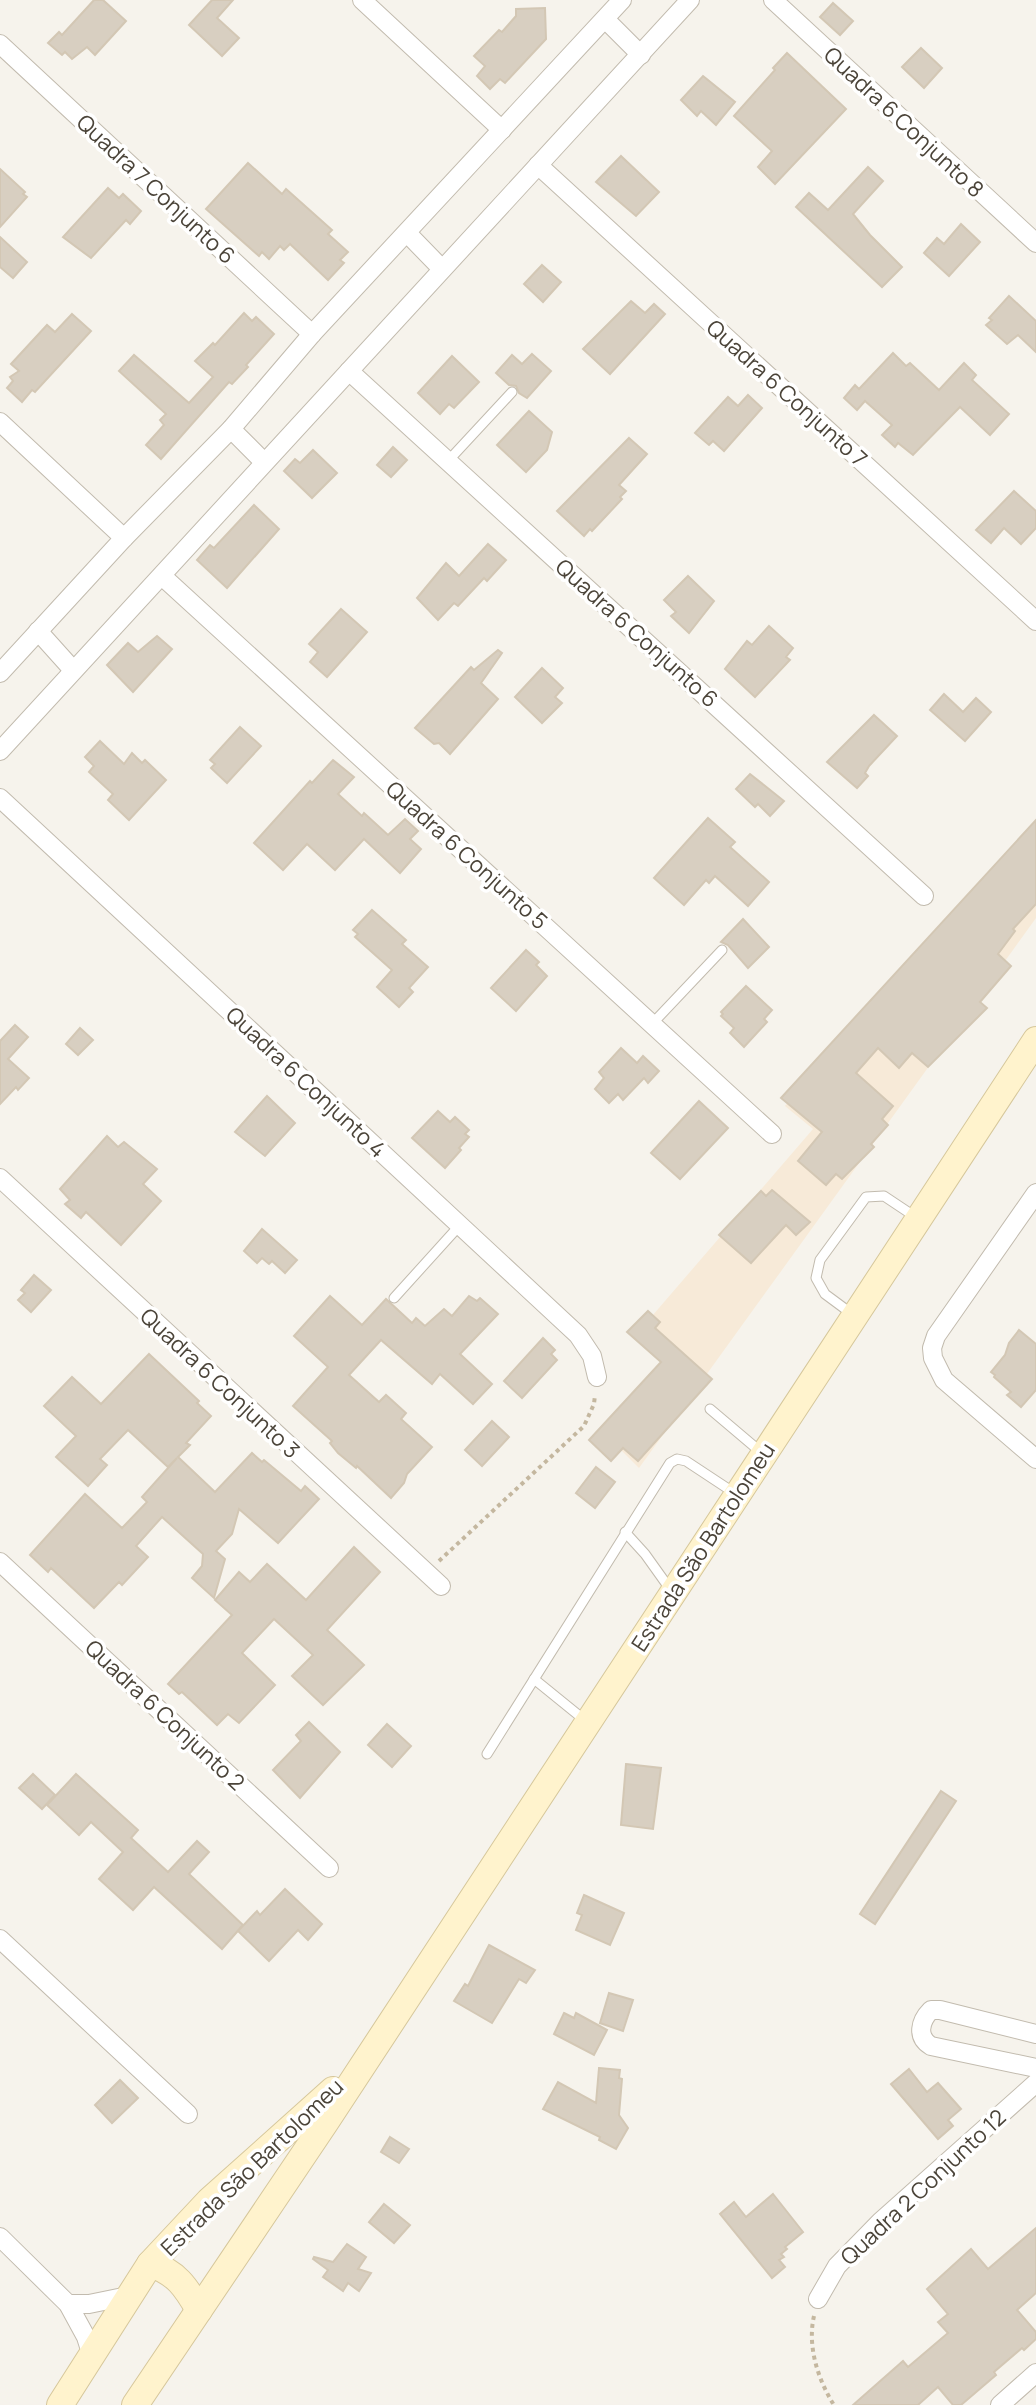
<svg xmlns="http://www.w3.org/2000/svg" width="1036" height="2405" font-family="Manrope,sans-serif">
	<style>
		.commercial { fill: #f7ead8 }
		.building { fill: #d8cfc1; stroke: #d3c7b4; stroke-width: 2 }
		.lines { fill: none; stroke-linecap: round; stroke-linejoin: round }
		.lane-casing { stroke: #c2bbae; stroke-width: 11 }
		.street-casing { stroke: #c2bbae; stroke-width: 20 }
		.secondary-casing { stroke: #d6c79b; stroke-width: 28 }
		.path { stroke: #c4b79f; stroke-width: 4; stroke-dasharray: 4 4; stroke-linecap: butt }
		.lane { stroke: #fff; stroke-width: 9 }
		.street { stroke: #fff; stroke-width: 18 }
		.secondary { stroke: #fff3cd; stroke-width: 26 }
		.labels { text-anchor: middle; stroke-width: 7; stroke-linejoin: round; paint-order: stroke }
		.street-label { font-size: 22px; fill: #4b4439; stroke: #fff }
	</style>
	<rect width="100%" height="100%" fill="#f6f3ec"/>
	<path class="commercial" d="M1012 847 1036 865V918L639 1468 602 1431 666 1366 634 1337 813 1129 785 1106Z"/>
	<g class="building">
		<path d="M94 0H103L126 21 95 55 87 47 72 59 65 52 62 55 48 43 59 32 62 35Z"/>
		<path d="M212 0H233L217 18 239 38 222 56 189 25Z"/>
		<path d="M833 3 853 21 840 35 820 17Z"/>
		<path d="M545 8 546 39 505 83 500 79 490 89 477 76 485 66 474 56 499 30 502 32 516 16V9Z"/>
		<path d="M921 48 942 68 924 88 902 67Z"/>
		<path d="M787 53 846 109 775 184 758 167 772 151 734 116 775 70 773 68Z"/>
		<path d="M703 76 735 102 716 125 701 111 697 116 681 100Z"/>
		<path d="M621 156 659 192 636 216 596 182Z"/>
		<path d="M248 163 282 194 286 189 332 230 328 234 348 252 340 260 344 263 328 280 290 244 284 250 280 246 269 259 262 252 259 256 206 209Z"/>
		<path d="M868 167 883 181 853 214 870 235 902 267 882 287 796 207 809 193 828 210Z"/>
		<path d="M0 169 25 192 23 194 27 197 0 227Z"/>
		<path d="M108 188 119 198 123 194 141 211 130 224 126 220 91 258 63 237Z"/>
		<path d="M961 224 980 242 949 276 924 253 937 238 944 244Z"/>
		<path d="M0 237 27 262 13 278 0 267Z"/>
		<path d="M542 265 561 282 543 302 524 284Z"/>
		<path d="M1009 296 1036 321V352L1018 335 1007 344 986 325 992 320 989 318Z"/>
		<path d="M631 301 645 313 654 304 665 314 610 374 583 349Z"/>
		<path d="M244 313 252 321 256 317 274 334 246 365 248 367 232 384 229 382 161 459 146 445 164 425 160 420 166 414 119 371 134 355 189 403 213 377 195 361 213 343 215 345Z"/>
		<path d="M72 314 91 331 35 392 32 390 22 402 7 388 13 381 10 377 19 371 11 364 47 325 55 332Z"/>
		<path d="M893 353 906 366 910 363 939 390 964 363 976 375 972 380 1009 414 990 435 960 407 913 455 898 443 895 447 882 435 892 425 865 401 857 410 844 398 855 385 859 389Z"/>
		<path d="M532 354 551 371 527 398 519 393 516 386 509 385 496 373 512 355 522 364Z"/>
		<path d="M452 356 479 382 454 408 449 404 440 414 418 393Z"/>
		<path d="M748 395 762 408 724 451 713 441 709 445 695 433 728 397 738 406Z"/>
		<path d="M529 411 552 432 547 450 526 472 497 445Z"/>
		<path d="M629 438 647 454 619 485 626 491 620 497 622 499 592 531 590 529 584 536 557 511Z"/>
		<path d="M393 447 407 460 391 477 377 465Z"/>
		<path d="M313 450 337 473 312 498 284 471 295 459 300 463Z"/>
		<path d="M1014 491 1036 511V528L1021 544 1004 528 991 543 976 530Z"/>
		<path d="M254 505 279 529 227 588 197 560 210 545 214 548Z"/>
		<path d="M488 544 506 560 487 581 484 578 458 606 454 603 438 620 417 598 446 563 459 576Z"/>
		<path d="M688 576 714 601 689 633 671 616 676 612 664 600Z"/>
		<path d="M341 609 367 632 327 677 310 662 318 652 309 644Z"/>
		<path d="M769 626 793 648 786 657 790 660 755 697 725 669 747 641 752 645Z"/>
		<path d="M157 636 172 649 133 692 107 665 128 643 138 652Z"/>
		<path d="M498 650 502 653 481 683 498 699 450 754 439 743 434 744 415 728 471 667 474 670Z"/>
		<path d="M542 668 563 688 555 697 562 703 542 723 515 697Z"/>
		<path d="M944 694 963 712 976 698 991 712 965 741 930 710Z"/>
		<path d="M874 715 897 736 869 766 865 773 868 776 857 788 827 762Z"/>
		<path d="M240 727 261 746 227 783 211 768 215 764 210 760Z"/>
		<path d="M100 741 124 764 132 753 142 763 145 760 166 780 129 820 108 800 113 794 89 772 94 766 85 757Z"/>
		<path d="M333 760 354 777 338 794 362 816 364 813 388 835 405 819 418 831 410 839 421 849 400 873 364 839 335 870 307 844 283 870 254 843 310 781 312 783Z"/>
		<path d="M750 774 784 801 770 816 758 804 755 807 736 789Z"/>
		<path d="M708 818 735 842 730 847 769 882 748 906 715 876 709 883 706 880 684 905 654 878Z"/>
		<path d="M1036 820V904L1013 929 1015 931 998 954 1011 966 980 1002 987 1008 928 1067 912 1053 899 1068 878 1048 856 1073 893 1106 882 1119 888 1125 871 1144 874 1147 842 1179 836 1174 826 1185 798 1161 822 1132 781 1098Z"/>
		<path d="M372 910 406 940 402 944 428 967 409 988 413 992 399 1007 377 987 392 970 355 937 358 934 353 930Z"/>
		<path d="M743 919 769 947 748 968 728 945 721 942Z"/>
		<path d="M526 950 539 962 536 965 547 976 516 1011 491 988Z"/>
		<path d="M746 986 772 1010 764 1019 767 1022 744 1047 730 1033 734 1028 721 1016 723 1014 721 1012Z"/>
		<path d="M15 1025 28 1037 8 1059 29 1078 18 1090 16 1087 0 1104V1041Z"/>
		<path d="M80 1028 93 1040 78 1055 66 1044Z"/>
		<path d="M621 1048 637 1063 643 1056 659 1071 648 1083 644 1078 623 1100 618 1094 609 1103 595 1089 604 1078 599 1072Z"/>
		<path d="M267 1096 295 1123 265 1156 235 1132Z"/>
		<path d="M699 1101 728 1128 680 1179 651 1153Z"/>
		<path d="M438 1111 450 1122 455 1117 469 1130 465 1134 469 1137 459 1148 461 1150 445 1168 412 1138Z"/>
		<path d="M107 1136 118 1147 124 1142 157 1169 143 1184 161 1201 121 1245 86 1212 81 1218 65 1204 70 1200 60 1189Z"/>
		<path d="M772 1190 810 1222 796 1235 786 1225 751 1263 719 1235 761 1191 766 1196Z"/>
		<path d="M262 1229 297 1260 285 1273 272 1261 269 1264 262 1258 257 1263 244 1251Z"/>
		<path d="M34 1275 51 1290 31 1312 18 1300 25 1293 21 1290Z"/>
		<path d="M330 1296 362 1325 386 1299 412 1323 416 1318 425 1326 444 1309 452 1316 469 1296 477 1301 480 1298 498 1314 460 1354 492 1384 473 1404 440 1374 432 1384 381 1340 349 1375 379 1402 386 1395 406 1413 401 1419 432 1447 407 1474 404 1483 391 1498 357 1466 356 1468 338 1453 330 1443 332 1441 293 1406 328 1367 294 1336Z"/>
		<path d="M648 1311 660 1322 655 1328 712 1379 638 1461 623 1448 611 1461 589 1440 661 1362 627 1332Z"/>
		<path d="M1019 1330 1036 1344V1390L1021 1407 1007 1395 1011 1392 994 1377 995 1375 991 1372 1005 1355 1009 1343Z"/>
		<path d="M543 1338 555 1350 551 1354 557 1360 522 1398 504 1381Z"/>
		<path d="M149 1354 199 1401 197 1403 211 1416 186 1443 190 1445 178 1457 215 1492 252 1453 262 1462 264 1460 301 1491 305 1486 319 1499 278 1543 239 1509 232 1534 216 1551 225 1559 214 1598 192 1578 202 1566 203 1554 162 1517 136 1546 148 1557 122 1585 119 1582 94 1608 51 1568 48 1572 30 1555 85 1494 122 1528 147 1502 142 1497 177 1458 168 1467 128 1430 100 1459 107 1465 88 1486 56 1457 76 1436 44 1406 72 1377 101 1404Z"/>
		<path d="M492 1421 509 1437 482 1466 465 1450Z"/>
		<path d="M596 1467 615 1482 595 1508 576 1493Z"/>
		<path d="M354 1547 380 1572 327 1630 364 1665 323 1705 292 1676 313 1655 274 1619 242 1653 275 1685 239 1723 228 1714 217 1725 182 1692 179 1694 168 1684 232 1615 215 1600 239 1572 250 1582 267 1564 306 1600Z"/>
		<path d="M309 1722 340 1752 300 1798 273 1770 301 1741 296 1735Z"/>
		<path d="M387 1724 411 1746 392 1767 368 1745Z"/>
		<path d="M626 1764 661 1768 653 1829 621 1825Z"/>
		<path d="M33 1774 55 1795 42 1809 19 1788Z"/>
		<path d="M76 1774 138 1830 131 1838 168 1872 197 1841 209 1852 189 1874 243 1925 222 1949 154 1887 133 1910 99 1879 123 1852 91 1822 79 1835 47 1805Z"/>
		<path d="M941 1791 956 1801 875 1924 860 1914Z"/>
		<path d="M285 1889 322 1924 308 1940 298 1930 269 1961 238 1931 257 1911 260 1915Z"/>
		<path d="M584 1895 624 1913 610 1945 576 1930 582 1915 577 1913Z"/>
		<path d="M489 1945 535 1970 526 1983 519 1979 492 2023 454 2001 465 1984 468 1986Z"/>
		<path d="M609 1993 633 2000 623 2031 600 2023Z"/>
		<path d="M564 2013 574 2018 576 2013 607 2030 594 2055 554 2034Z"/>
		<path d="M599 2068 620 2070 619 2078 622 2079 619 2115 628 2128 616 2149 599 2140 600 2137 543 2109 558 2082 596 2103Z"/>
		<path d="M909 2069 927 2092 938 2083 961 2109 948 2120 953 2126 938 2139 891 2084Z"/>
		<path d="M120 2080 138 2098 112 2123 95 2105Z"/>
		<path d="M390 2137 409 2149 399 2163 381 2152Z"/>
		<path d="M773 2194 803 2232 785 2247 787 2249 781 2254 784 2257 779 2260 785 2267 772 2278 720 2214 734 2202 746 2217Z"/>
		<path d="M384 2204 410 2225 394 2243 369 2222Z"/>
		<path d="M1036 2228V2293L1017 2310 1036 2332V2339L1024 2350 1022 2348 994 2372 996 2375 961 2405H953L938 2387 918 2405H853L903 2361 908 2367 948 2333 938 2322 948 2314 927 2289 971 2249 988 2269Z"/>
		<path d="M347 2244 366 2257 358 2269 371 2273 359 2291 348 2283 343 2291 323 2277 328 2270 313 2259 314 2257 333 2262Z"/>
	</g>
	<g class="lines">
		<g class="lane-casing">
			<g id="lane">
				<path d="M448 461 512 392"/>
				<path d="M652 1024 722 950"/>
				<path d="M394 1298 460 1225"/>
				<path d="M852 1314 825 1294 816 1278 820 1260 866 1197 884 1196 917 1218"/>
				<path d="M710 1409 762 1453"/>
				<path d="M625 1532 645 1554 670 1589"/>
				<path d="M534 1679 587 1722"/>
				<path d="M487 1754 670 1463 677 1459 686 1461 736 1494"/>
			</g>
		</g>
		<g class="street-casing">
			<g id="street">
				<path d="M362 0 502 130"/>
				<path d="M773 0 1036 243"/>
				<path d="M605 19 641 55"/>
				<path d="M0 44 312 334"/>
				<path d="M538 165 1036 621"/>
				<path d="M407 233 442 269"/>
				<path d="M349 371 924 896"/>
				<path d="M0 422 124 538"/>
				<path d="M231 429 264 462"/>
				<path d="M162 576 772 1134"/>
				<path d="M38 631 73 670"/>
				<path d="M0 673 124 538 231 429 312 334 622 0"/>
				<path d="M0 751 690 0"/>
				<path d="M0 798 578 1335 592 1356 597 1377"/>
				<path d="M0 1178 441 1586"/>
				<path d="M1036 1193 936 1336 932 1348 933 1358 944 1380 1036 1459"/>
				<path d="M0 1562 329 1868"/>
				<path d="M0 1939 188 2114"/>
				<path d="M1036 2034 940 2010H931C920 2021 916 2037 931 2046L1036 2068"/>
				<path d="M0 2237 68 2304 86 2337 92 2356"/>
				<path d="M818 2299 837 2266 880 2222 1036 2083"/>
				<path d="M68 2304H89L128 2296"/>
				<path d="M1000 2405 1036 2373"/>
			</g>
		</g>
		<g class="secondary-casing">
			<g id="secondary">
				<path d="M150 2264C176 2272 186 2287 199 2310"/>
				<path d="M60 2405 150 2264 209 2201 333 2090"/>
				<path d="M135 2405 325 2123 1036 1040"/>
			</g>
		</g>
		<g class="path">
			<path d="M439 1561 584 1426 594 1404 595 1395"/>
			<path d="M814 2316C807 2346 818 2380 834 2405"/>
		</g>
		<use href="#lane" class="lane"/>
		<use href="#street" class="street"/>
		<use href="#secondary" class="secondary"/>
	</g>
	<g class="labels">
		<g class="street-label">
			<text transform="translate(904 122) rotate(43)" y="8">Quadra 6 Conjunto 8</text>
			<text transform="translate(156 189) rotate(43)" y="8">Quadra 7 Conjunto 6</text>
			<text transform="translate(787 393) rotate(42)" y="8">Quadra 6 Conjunto 7</text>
			<text transform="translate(637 633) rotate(42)" y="8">Quadra 6 Conjunto 6</text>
			<text transform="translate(467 855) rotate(42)" y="8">Quadra 6 Conjunto 5</text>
			<text transform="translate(306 1082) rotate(43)" y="8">Quadra 6 Conjunto 4</text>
			<text transform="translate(220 1383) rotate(43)" y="8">Quadra 6 Conjunto 3</text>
			<text transform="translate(703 1547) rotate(-57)" y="8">Estrada São Bartolomeu</text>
			<text transform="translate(165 1715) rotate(43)" y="8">Quadra 6 Conjunto 2</text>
			<text transform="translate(252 2167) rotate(-44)" y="8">Estrada São Bartolomeu</text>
			<text transform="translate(923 2187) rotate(-43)" y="8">Quadra 2 Conjunto 12</text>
		</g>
	</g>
</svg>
